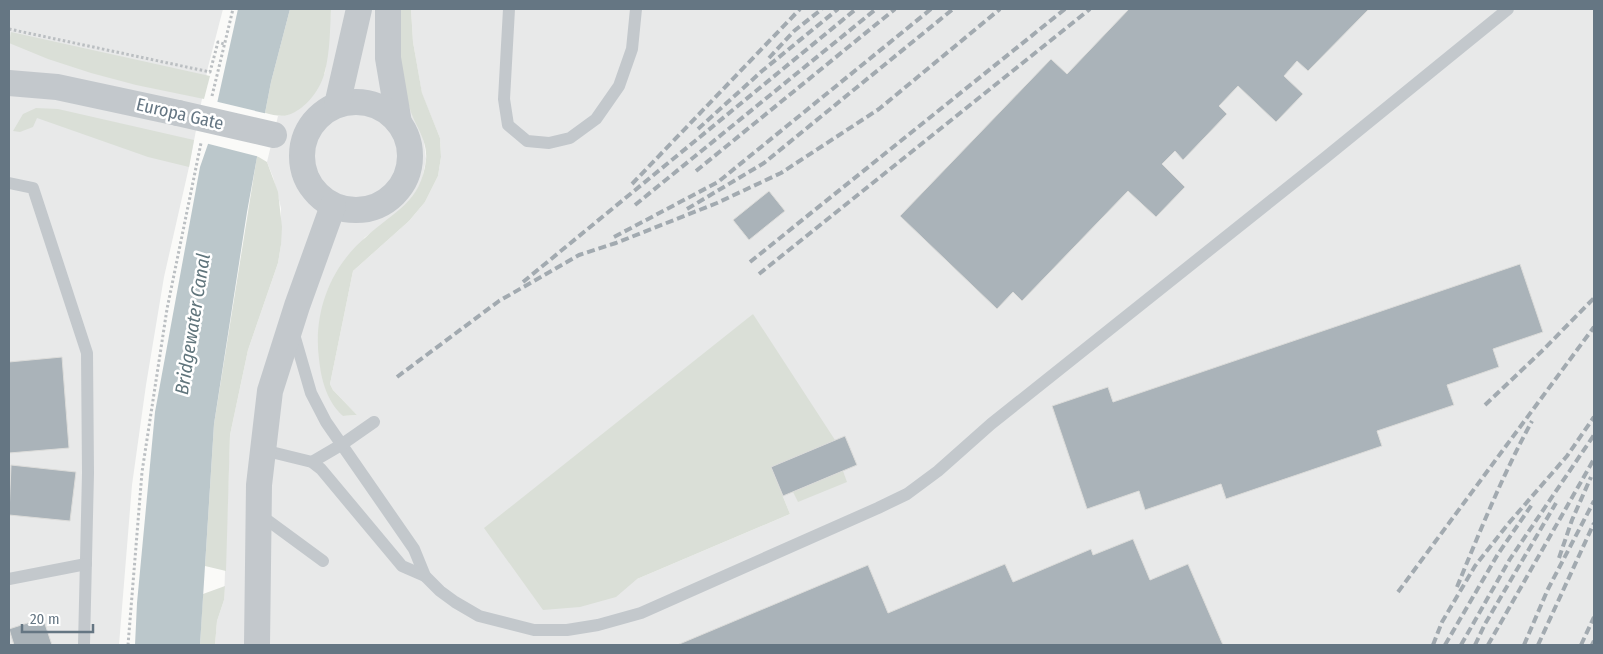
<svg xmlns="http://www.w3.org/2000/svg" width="1603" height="654" font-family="'Fira Sans Condensed',sans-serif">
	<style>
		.built { fill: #e8e9e9; fill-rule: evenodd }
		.green { fill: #dadfd7 }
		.water { fill: #bbc7cb }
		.pier { fill: #fafaf8 }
		.building { fill: #aab3b9; stroke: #dcdcda }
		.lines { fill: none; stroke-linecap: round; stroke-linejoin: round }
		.path { stroke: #bbbfc2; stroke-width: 3; stroke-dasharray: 2.5 2.5; stroke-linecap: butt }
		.service { stroke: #c3c8cc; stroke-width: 12 }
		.minor { stroke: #c3c8cc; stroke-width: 26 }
		.rail { stroke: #a2aab0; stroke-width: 4; stroke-dasharray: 8 4; stroke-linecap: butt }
		.minor-bridge { stroke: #c3c8cc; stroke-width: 26 }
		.labels { text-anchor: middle; stroke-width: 5; stroke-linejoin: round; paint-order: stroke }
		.street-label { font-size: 18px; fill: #657683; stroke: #fff }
		.water-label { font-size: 19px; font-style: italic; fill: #60757c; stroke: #fff }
	</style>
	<rect width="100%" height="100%" fill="#fafaf8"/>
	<g class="built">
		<path d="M9 9H223L208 67 189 167 164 277 146 385 132 485 119 645H9Z"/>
		<path d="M331 9H400L410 109 423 135 426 159 422 181 413 197 400 211 364 238 320 366 343 416 357 415 333 390 330 384 353 271 409 221 425 202 438 176 441 157 440 138 422 94 413 42 411 9H1594V645H215L217 621 224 600 230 435 248 350 278 263 281 245V208L273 177 267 162 278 116 288 115 325 73ZM753 314 771 467 790 514 637 579Z"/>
	</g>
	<g class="green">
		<path d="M290 9H331C330 29 330 52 325 71 321 89 306 109 288 115 281 117 273 115 265 113L271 82Z"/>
		<path d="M400 9H411L413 42 422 93 440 138 441 157 438 176 425 202 409 221 353 271 330 384 333 390 357 415 343 416C327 402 321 379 319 359 313 313 330 267 366 237 394 211 421 203 426 160 428 139 414 125 409 106 400 72 399 44 400 9Z"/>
		<path d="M11 32 210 76 204 99 136 85 91 73 48 59 9 43Z"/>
		<path d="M36 108 58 109 194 140 189 167 148 157 37 118 33 127 20 132 13 131 23 114Z"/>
		<path d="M257 156 267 162 278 192 282 227 281 245 278 263 248 350 230 435 226 571 205 566 214 424Z"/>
		<path d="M753 314 835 440 771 467 790 514 637 579 616 597 580 607 543 610 484 528Z"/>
		<path d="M843 471 847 482 798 502 793 492Z"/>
		<path d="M225 586 224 600 217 621 215 645H200L203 594Z"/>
	</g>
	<path class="water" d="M238 9H290L271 82 265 113 247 212 214 424 200 645H135L137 603 155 412 200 167 208 144Z"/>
	<path class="pier" d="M214 101 268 114 260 157 205 143Z"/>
	<g class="building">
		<path d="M1129 9H1369L1308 71 1297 61 1284 76 1303 94 1276 122 1238 86 1219 106 1227 114 1183 160 1175 151 1162 164 1185 187 1156 217 1128 191 1022 301 1013 292 997 309 900 216 1051 59 1067 74Z"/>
		<path d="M769 191 785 211 749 240 733 220Z"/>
		<path d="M1520 264 1543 332 1493 349 1499 367 1447 385 1454 405 1377 431 1382 446 1226 499 1221 484 1145 510 1139 491 1087 509 1052 406 1108 387 1113 402Z"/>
		<path d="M62 357 69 448 9 453V362Z"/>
		<path d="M845 436 857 465 783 496 771 467Z"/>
		<path d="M11 465 76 472 70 521 9 515Z"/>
		<path d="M1133 539 1150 580 1188 564 1223 645H677L868 565 888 613 1005 564 1013 582 1091 549 1093 555Z"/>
		<path d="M43 618 52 645H14L9 629Z"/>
	</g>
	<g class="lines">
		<g class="path">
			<path d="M9 29 210 72 218 42 224 44"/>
			<path d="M212 96 233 9"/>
			<path d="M128 645 142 472 167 309 201 143"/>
		</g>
		<g class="service">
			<path d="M509 9 504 99 508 125 527 141 549 143 570 138 596 119 619 86 632 49 636 9"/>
			<path d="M9 183 33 188 87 353 88 473 84 645"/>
			<path d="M293 331 311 393 326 422 414 549 425 576 440 591 455 602 479 616 534 630H567L598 625 641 613 878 508 907 494 938 471 991 424 1326 157 1508 9"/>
			<path d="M263 450 312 462 321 469 402 566 425 576"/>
			<path d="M312 462 341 445 374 422"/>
			<path d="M259 514 323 561"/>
			<path d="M9 579 86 564"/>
		</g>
		<g class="minor">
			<path d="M388 9V58L399 123"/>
			<path d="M9 83 57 87 178 113"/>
			<circle cx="356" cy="156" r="54"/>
			<path d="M337 105 359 9"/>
			<path d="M257 645 259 485 270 391 297 306 333 206"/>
		</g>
		<g class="rail">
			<path d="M769 58 794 31 822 9"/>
			<path d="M698 129 762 71 838 9"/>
			<path d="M696 171 895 9"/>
			<path d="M632 184 800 9"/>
			<path d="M635 205 876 9"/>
			<path d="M687 209 764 163 953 9"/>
			<path d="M614 237 718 182 931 9"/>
			<path d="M750 262 1065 9"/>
			<path d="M759 274 1090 9"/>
			<path d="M523 282 856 9"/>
			<path d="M397 377 499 301 579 255 616 243 717 203 781 173 879 109 1000 9"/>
			<path d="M1485 405 1544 349 1594 298"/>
			<path d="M1559 558 1572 520 1591 477"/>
			<path d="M1457 587C1480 531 1503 474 1532 421"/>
			<path d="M1398 592 1594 327"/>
			<path d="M1433 645 1442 622 1475 566 1508 524 1567 456 1594 417"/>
			<path d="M1445 645 1498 554 1533 503"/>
			<path d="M1461 645 1510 559 1594 435"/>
			<path d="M1475 645 1485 624 1556 503"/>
			<path d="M1488 645 1594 459"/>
			<path d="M1524 645 1548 589 1594 501"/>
			<path d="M1538 645 1594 523"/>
			<path d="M1581 645 1594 617"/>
			<path d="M1592 645 1594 641"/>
		</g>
		<path class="minor-bridge" d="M178 113 274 135"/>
	</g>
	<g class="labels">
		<g class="street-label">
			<text transform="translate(180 114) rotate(13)" y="6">Europa Gate</text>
		</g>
		<g class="water-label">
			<text transform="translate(192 324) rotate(-81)" y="7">Bridgewater Canal</text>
		</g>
	</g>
	<rect width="1603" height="654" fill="none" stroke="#657683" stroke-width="20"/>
	<path d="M22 624v8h71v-8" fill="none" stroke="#657683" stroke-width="2.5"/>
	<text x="30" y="624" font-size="15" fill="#657683" stroke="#ffffff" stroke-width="4" paint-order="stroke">20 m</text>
</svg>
